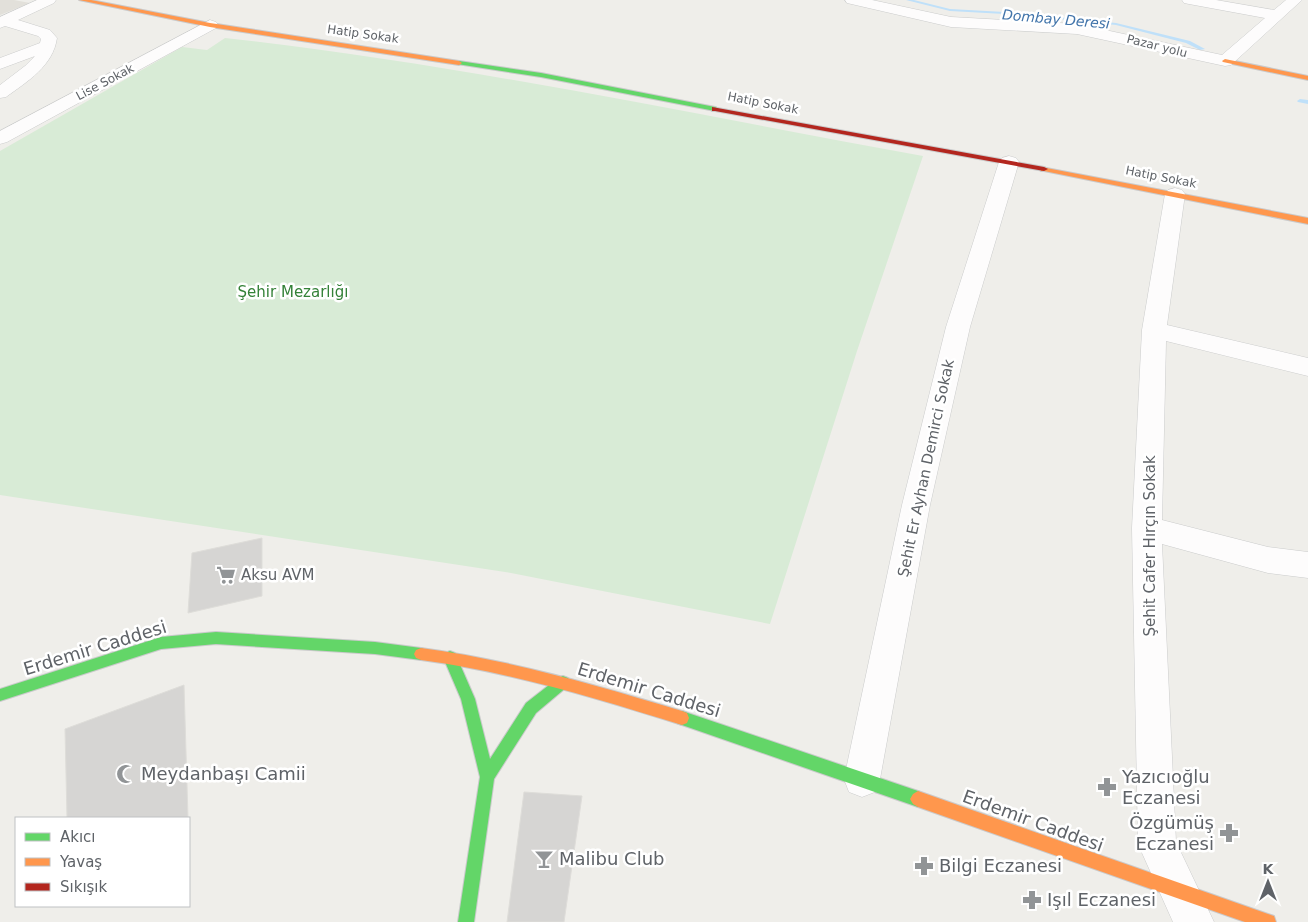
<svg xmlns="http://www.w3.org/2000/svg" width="1308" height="922" font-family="'DejaVu Sans',sans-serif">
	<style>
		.education { fill: #e2e0da }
		.green { fill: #d8ebd6 }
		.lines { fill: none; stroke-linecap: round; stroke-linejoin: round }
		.stream { fill: #bfe0f9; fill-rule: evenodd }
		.building { fill: #d6d5d3; stroke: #deddd9 }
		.street-casing { stroke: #cbcccc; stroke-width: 1 }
		.fast-casing { stroke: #cacacb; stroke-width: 2 }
		.slow-casing { stroke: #cacacb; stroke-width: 2 }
		.jam-casing { stroke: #cacacb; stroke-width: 2 }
		.street { fill: #fdfcfc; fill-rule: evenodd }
		.fast { fill: #63d668; fill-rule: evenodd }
		.slow { fill: #ff974d; fill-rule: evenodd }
		.jam { fill: #b3261e; fill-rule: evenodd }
		.labels { text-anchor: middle; stroke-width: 5; stroke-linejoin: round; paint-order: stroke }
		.far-street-label { font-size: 12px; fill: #5f6368; stroke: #fff }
		.far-water-label { font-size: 14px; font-style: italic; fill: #4174aa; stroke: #fff }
		.park-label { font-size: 15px; fill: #348238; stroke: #fff }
		.street-label { font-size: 15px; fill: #5f6368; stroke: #fff }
		.poi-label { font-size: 15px; fill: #5f6368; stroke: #fff; text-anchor: start }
		.near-street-label { font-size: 18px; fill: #5f6368; stroke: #fff }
		.near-poi-label { font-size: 18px; fill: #5f6368; stroke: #fff; text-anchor: start }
	</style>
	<rect width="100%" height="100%" fill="#efeeea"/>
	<path class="education" d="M0 0H14L30 3 0 15Z"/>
	<path class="green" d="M225 38C460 64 691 114 923 156L857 351 770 624 511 573 0 495V151L182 47 207 50Z"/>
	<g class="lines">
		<g class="stream">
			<path d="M906 0H914L950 9 1021 13 1116 23 1190 41 1205 49 1200 50 1186 43 1116 25 1021 15 950 11Z"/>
			<path d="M1300 99 1308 100V104L1298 102 1297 101Z"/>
		</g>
	</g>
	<g class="building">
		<path d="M262 538V596L188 613 192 553Z"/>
		<path d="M184 685 188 818H67L65 729Z"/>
		<path d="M524 792 582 796 564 922H507Z"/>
	</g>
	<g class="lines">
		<g class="street-casing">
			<g id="street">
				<path d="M37 0H56L54 3 18 20 50 30 57 38C53 66 28 81 6 97L0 98V85L25 66 35 56 0 69V58L40 43 41 39 38 36 5 26 0 28V17Z"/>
				<path d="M845 0H872L951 17 1077 24 1222 55 1265 18 1189 4 1184 3 1182 0H1216L1274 10 1286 0H1302L1231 65 1225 66 1077 34 951 27 847 3Z"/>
				<path d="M210 20 216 22 218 25 216 28 7 142 0 144V131Z"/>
				<path d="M1009 156 1016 158 1019 162 970 327 930 505 880 779 875 792 862 797 849 792 844 779 902 505 946 327 999 162 1002 158Z"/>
				<path d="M1175 188 1182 190 1185 194 1167 325 1308 358V376L1166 341 1162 520 1268 547 1308 552V578L1268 573 1162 544 1176 842 1214 922H1173L1138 844 1132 528 1142 330 1165 194 1168 190Z"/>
			</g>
		</g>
		<g class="fast-casing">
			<g id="fast">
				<path d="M459 61 541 73 715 107 719 109 715 111 541 77 457 64V62Z"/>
				<path d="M216 632 375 642 421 648 426 650 428 654 426 658 421 660 375 654 216 644 161 649 0 701V689L161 637Z"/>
				<path d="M450 651 455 653 475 699 490 759 526 703 558 678 563 676 568 678 570 682 568 686 536 713 494 779 474 922H458L480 777 461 699 443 657 445 653Z"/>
				<path d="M682 711 918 791 923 794 926 799 923 804 918 807 682 725 677 723 675 718 677 713Z"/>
			</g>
		</g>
		<g class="slow-casing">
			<g id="slow">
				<path d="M79 0H91L210 23 459 61 462 63 459 65 210 27Z"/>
				<path d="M1225 59 1308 76V80L1223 62 1222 61Z"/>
				<path d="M1041 167 1308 218V224L1044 171H1041Z"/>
				<path d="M421 648C510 660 596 685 682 711L687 713 689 718 687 723 682 725C596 698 510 672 421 660L416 658 414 654 416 650Z"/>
				<path d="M918 791 1268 914 1274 916 1276 922H1245L918 807 913 804 910 799 913 794Z"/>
			</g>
		</g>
		<g class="jam-casing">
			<path id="jam" d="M712 107 1044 167 1048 169 1044 171 715 111H712Z"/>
		</g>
		<use href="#street" class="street"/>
		<use href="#fast" class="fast"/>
		<use href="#slow" class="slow"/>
		<use href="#jam" class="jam"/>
	</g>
	<defs>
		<g id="supermarket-bare" transform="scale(1.5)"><path d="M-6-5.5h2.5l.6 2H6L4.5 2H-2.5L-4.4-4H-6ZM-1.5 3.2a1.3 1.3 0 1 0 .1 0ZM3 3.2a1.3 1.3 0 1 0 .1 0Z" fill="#919496" stroke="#fff" stroke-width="2.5" paint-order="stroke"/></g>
		<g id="mosque-bare" transform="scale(1.5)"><path d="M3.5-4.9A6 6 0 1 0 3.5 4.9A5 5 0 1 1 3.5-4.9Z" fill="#919496" stroke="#fff" stroke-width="2.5" paint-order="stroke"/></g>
		<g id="pharmacy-bare" transform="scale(1.5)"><path d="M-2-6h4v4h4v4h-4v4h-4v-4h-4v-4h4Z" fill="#919496" stroke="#fff" stroke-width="2.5" paint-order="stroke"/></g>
		<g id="bar-bare" transform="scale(1.5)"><path d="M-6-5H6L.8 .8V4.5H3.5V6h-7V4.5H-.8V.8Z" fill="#919496" stroke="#fff" stroke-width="2.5" paint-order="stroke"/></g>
	</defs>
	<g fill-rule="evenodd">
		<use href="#supermarket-bare" x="226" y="575"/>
		<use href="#mosque-bare" x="126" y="774"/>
		<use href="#pharmacy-bare" x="1107" y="787"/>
		<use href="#pharmacy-bare" x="1229" y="833"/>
		<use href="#bar-bare" x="544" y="859"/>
		<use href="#pharmacy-bare" x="924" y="866"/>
		<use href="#pharmacy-bare" x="1032" y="900"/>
	</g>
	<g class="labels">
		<g class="far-street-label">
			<text transform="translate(363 34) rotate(8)" y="4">Hatip Sokak</text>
			<text transform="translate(1157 46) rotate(14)" y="4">Pazar yolu</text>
			<text transform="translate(105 82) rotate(-28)" y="4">Lise Sokak</text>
			<text transform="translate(763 103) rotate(11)" y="4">Hatip Sokak</text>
			<text transform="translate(1161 177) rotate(11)" y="4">Hatip Sokak</text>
		</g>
		<g class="far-water-label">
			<text transform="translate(1056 19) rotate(5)" y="5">Dombay Deresi</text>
		</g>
		<g class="park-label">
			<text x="293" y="297">Şehir Mezarlığı</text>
		</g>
		<g class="street-label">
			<text transform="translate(926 468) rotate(-78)" y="5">Şehit Er Ayhan Demirci Sokak</text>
			<text transform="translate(1150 546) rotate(-90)" y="5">Şehit Cafer Hırçın Sokak</text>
		</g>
		<g class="poi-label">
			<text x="241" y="580">Aksu AVM</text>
		</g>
		<g class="near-street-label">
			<text transform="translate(95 648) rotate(-17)" y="6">Erdemir Caddesi</text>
			<text transform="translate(649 690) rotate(17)" y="6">Erdemir Caddesi</text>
			<text transform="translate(1033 821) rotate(20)" y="6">Erdemir Caddesi</text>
		</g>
		<g class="near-poi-label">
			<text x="141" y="780">Meydanbaşı Camii</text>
			<text x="1122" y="783">Yazıcıoğlu<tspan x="1122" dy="21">Eczanesi</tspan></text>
			<text x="1214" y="829" text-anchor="end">Özgümüş<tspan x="1214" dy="21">Eczanesi</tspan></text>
			<text x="559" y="865">Malibu Club</text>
			<text x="939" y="872">Bilgi Eczanesi</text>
			<text x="1047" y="906">Işıl Eczanesi</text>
		</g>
	</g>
	<rect x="15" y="817" width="175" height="90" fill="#ffffff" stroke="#bfc1c3"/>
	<rect x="25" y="833" width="25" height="8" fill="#63d668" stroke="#bfc1c3"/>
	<text x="60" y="842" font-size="15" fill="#5f6368">Akıcı</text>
	<rect x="25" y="858" width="25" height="8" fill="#ff974d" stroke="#bfc1c3"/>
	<text x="60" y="867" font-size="15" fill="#5f6368">Yavaş</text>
	<rect x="25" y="883" width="25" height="8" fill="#b3261e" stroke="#bfc1c3"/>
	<text x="60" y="892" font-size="15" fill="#5f6368">Sıkışık</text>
	<g transform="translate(1268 882)" stroke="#ffffff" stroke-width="4" paint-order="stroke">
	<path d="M0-4L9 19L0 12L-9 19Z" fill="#5f6368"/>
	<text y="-8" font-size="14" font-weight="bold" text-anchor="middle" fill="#5f6368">K</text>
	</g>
</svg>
